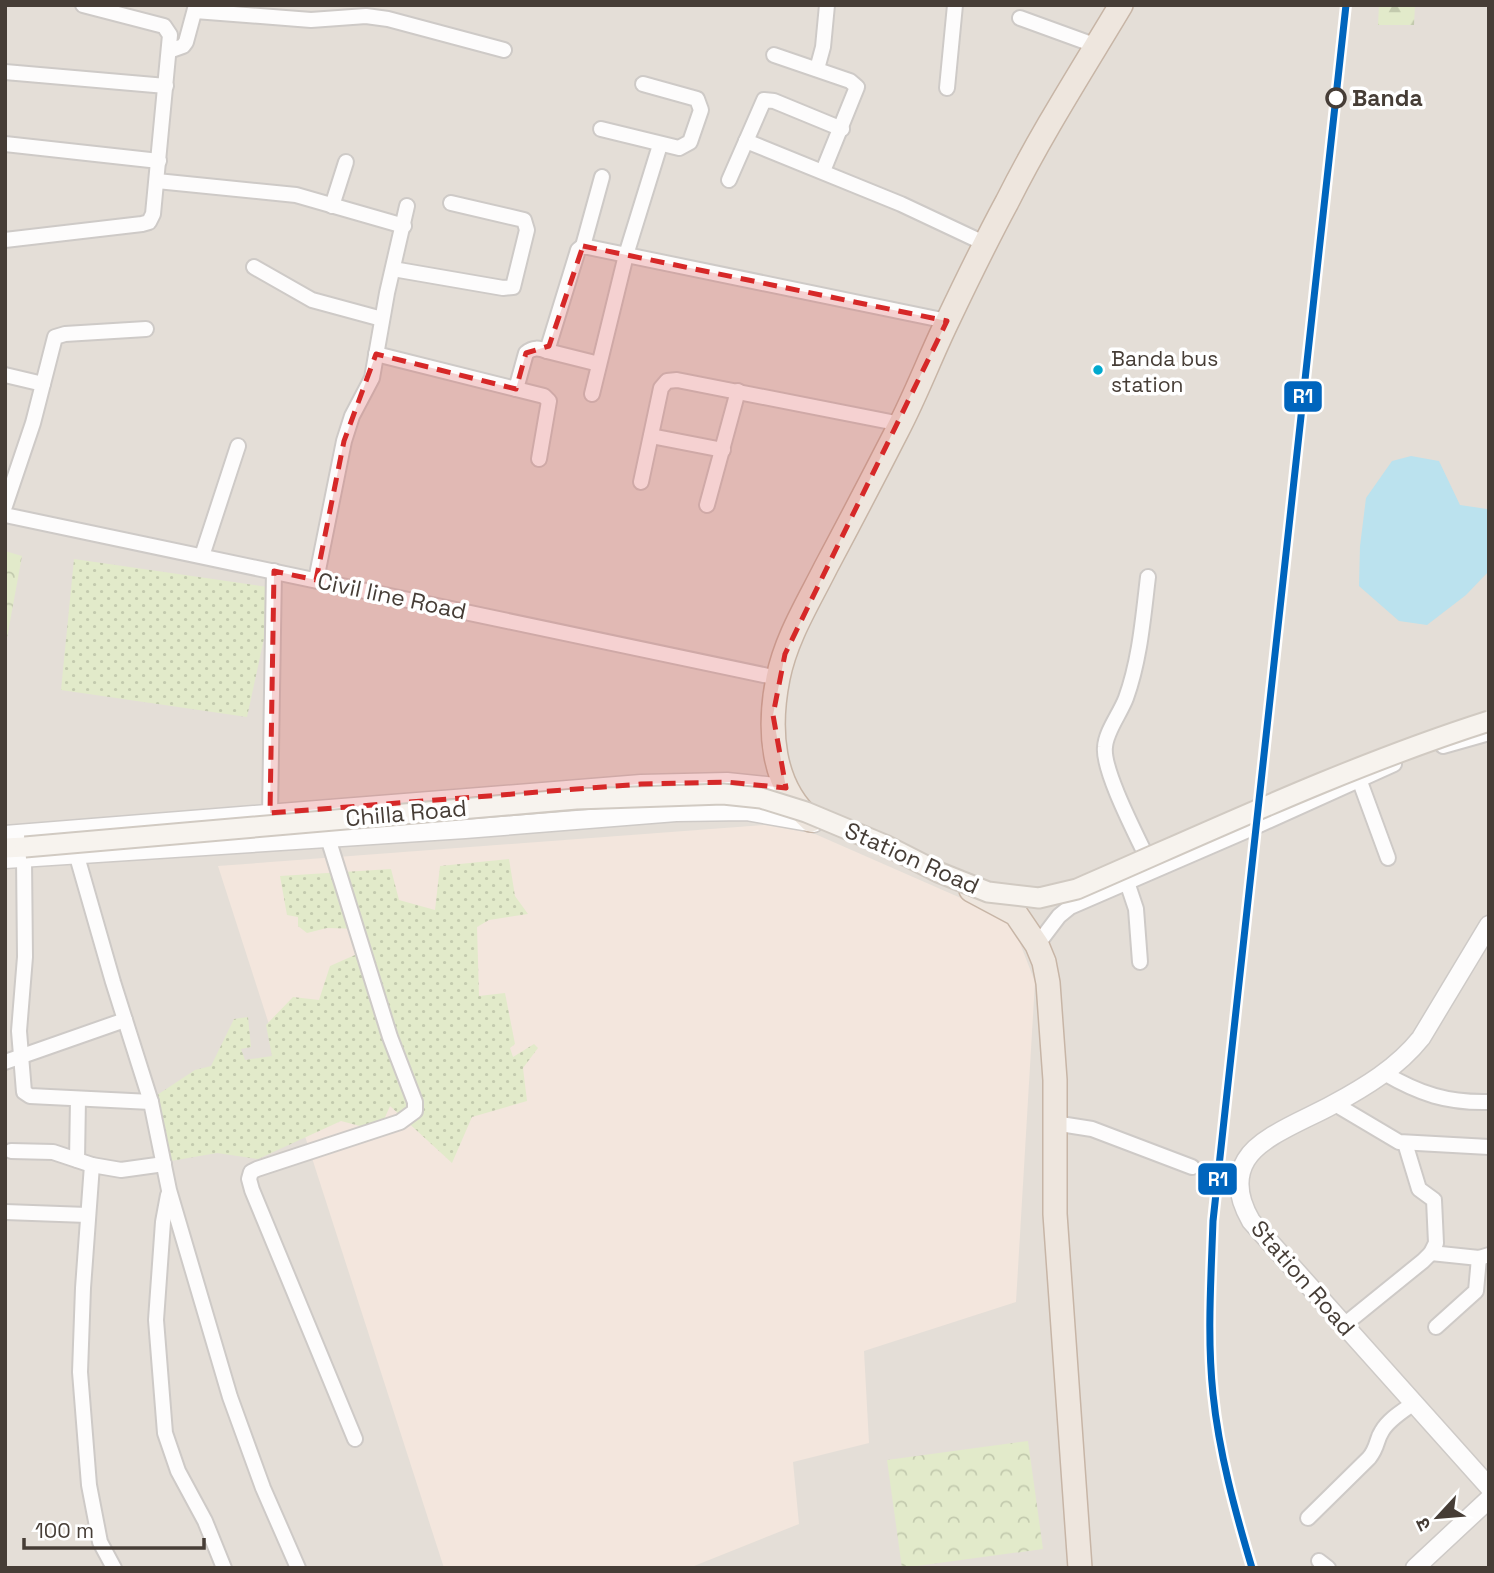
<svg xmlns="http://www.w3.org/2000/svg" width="1494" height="1573" font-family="'Space Grotesk','Noto Sans Devanagari',sans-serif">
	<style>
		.residential { fill: #e4ded7 }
		.commercial { fill: #f3e6dd }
		.grass { fill: url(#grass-dots) }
		.forest { fill: url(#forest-firs) }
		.park { fill: url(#park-crowns) }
		.water { fill: #bbe2ee }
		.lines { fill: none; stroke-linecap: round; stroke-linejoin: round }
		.minor-casing { stroke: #cecac7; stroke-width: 18 }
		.tertiary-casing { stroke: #cecac7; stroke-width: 21 }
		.secondary-casing { stroke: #d1cac2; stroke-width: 23 }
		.trunk-casing { stroke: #c7b5a6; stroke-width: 26 }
		.minor { stroke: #fdfcfc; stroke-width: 14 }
		.tertiary { stroke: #fdfcfc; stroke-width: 18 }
		.secondary { stroke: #f7f3ee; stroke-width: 19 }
		.trunk { stroke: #eee6de; stroke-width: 23 }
		.secondary-bridge-casing { stroke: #d1cac2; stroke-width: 23; stroke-linecap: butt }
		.secondary-bridge { stroke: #f7f3ee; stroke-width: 19 }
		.rail-1-casing { stroke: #fff; stroke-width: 12 }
		.rail-1 { stroke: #0065bd; stroke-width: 7 }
		.marked { fill: #d62828; fill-opacity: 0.2; stroke: #d62828; stroke-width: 5; stroke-dasharray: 14 9; stroke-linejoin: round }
		.stop-dot { fill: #fff; stroke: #463d36; stroke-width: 3.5 }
		.bus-dot { fill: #00a9ce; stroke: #fff; stroke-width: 2.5 }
		.labels { text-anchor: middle; stroke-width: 7; stroke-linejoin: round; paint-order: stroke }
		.bus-label { font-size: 21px; fill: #463d36; stroke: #fff; text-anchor: start }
		.stop-label { font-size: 23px; font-weight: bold; fill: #463d36; stroke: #fff; text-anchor: start }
		.street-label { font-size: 23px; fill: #463d36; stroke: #fff }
		.line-badge { stroke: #fff; stroke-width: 2.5 }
		.badge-label { font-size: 19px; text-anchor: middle; font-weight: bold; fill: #fff }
	</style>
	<defs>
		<pattern id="grass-dots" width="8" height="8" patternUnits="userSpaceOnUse" patternTransform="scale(1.75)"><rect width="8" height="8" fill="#e2eaca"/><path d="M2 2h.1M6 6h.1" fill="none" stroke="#c3caae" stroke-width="1.8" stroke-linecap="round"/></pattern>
		<pattern id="forest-firs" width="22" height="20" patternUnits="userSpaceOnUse" patternTransform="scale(1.75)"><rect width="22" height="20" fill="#e2eaca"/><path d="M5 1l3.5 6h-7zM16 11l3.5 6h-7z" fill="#c3caae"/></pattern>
		<pattern id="park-crowns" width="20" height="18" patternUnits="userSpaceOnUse" patternTransform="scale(1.75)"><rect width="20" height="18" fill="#e2eaca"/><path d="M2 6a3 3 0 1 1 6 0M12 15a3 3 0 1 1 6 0" fill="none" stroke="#c3caae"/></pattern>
	</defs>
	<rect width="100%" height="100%" fill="#f0edea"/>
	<rect class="residential" x="5" y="5" width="1484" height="1563"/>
	<path class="commercial" d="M790 823 1011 920 1035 982 1016 1302 864 1351 869 1443 793 1462 799 1524 689 1568H444L218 866Z"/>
	<g class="grass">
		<path d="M74 559 275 588 247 717 61 690Z"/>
		<path d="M509 859 515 896 528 914 489 920 477 927 479 996 505 993 515 1044 510 1048 513 1057 534 1044 538 1048 523 1068 527 1101 472 1117 452 1163 390 1106 379 1131 341 1121 258 1159 217 1153 171 1161 154 1097 195 1070 211 1066 234 1019 248 1017 251 1047 241 1049 245 1060 272 1056 266 1025 293 997 319 1000 330 966 364 951 362 929 327 928 307 933 298 926V917L287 915 280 876 391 869 399 900 435 910 440 866Z"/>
	</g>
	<path class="forest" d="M1379 5H1415L1414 25H1378Z"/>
	<g class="park">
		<path d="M5 551 22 556 5 649Z"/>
		<path d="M1028 1441 1043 1549 902 1568 887 1460Z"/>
	</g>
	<path class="water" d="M1411 456 1439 461 1460 505 1487 509 1489 512V571L1466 595 1427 625 1399 621 1359 586 1360 546 1366 498 1392 461Z"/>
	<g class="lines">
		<g class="minor-casing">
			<g id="minor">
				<path d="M195 11 311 20 366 16 388 19 504 50"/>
				<path d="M1020 18 1097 46"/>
				<path d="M169 51 183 46 186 42 196 5"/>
				<path d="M774 55 850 81 857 87 823 171"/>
				<path d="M817 69 823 47 827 5"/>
				<path d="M5 72 166 86"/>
				<path d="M947 88 955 5"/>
				<path d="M601 129 679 148 690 142 701 110 697 99 643 84"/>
				<path d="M746 141 901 204 986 244"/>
				<path d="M5 144 159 161"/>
				<path d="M729 180 764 100 774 101 842 129"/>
				<path d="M157 181 296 195 404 226"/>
				<path d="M332 206 346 162"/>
				<path d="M5 240 142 224 149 222 153 214 170 35 164 26 83 5"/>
				<path d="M583 246 602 177"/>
				<path d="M254 267 312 300 382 319"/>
				<path d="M393 269 503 288 513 287 527 230 524 220 451 203"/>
				<path d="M547 351 599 364"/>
				<path d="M376 354 516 389 526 353C533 347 539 348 547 351L578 250 583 246 947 321"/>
				<path d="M5 375 43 384"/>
				<path d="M516 389 544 396 549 401 539 459"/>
				<path d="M592 394 626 255 660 145"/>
				<path d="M651 436 723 450"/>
				<path d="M641 482 661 388 667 381 677 380 901 424"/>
				<path d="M707 505 738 391"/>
				<path d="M5 506 33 423 55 337 65 334 146 329"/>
				<path d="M5 515 778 678"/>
				<path d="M202 556 238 446"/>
				<path d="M1148 577C1143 618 1140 659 1126 698 1120 714 1106 731 1105 747 1102 771 1140 842 1151 866"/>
				<path d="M316 580 344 441 352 416 372 378 387 293 407 206"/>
				<path d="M1443 746 1489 733"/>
				<path d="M1359 779 1388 858"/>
				<path d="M270 813 274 571"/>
				<path d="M328 838 390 1037 415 1102V1111L400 1122 257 1169 251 1172 249 1179 252 1190 355 1439"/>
				<path d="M76 853 113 982 151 1102"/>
				<path d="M24 859 25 957 19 1031 24 1092 30 1096 151 1102 169 1190 230 1397 263 1488 298 1568"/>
				<path d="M1127 882 1136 909 1140 962"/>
				<path d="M1037 945 1059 916 1070 907 1248 830 1394 764"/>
				<path d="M5 1062 125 1020"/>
				<path d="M1384 1073C1420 1094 1447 1103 1489 1102"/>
				<path d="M1335 1104 1399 1142 1489 1147"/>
				<path d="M1054 1123 1092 1129 1192 1167"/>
				<path d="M11 1151 53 1152 92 1165 121 1170 164 1164"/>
				<path d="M77 1160 78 1099"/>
				<path d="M92 1165 83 1288 80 1372 89 1485 100 1542 114 1568"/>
				<path d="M168 1195 163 1222 156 1320 165 1433 178 1471 205 1521 224 1568"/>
				<path d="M5 1212 87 1215"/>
				<path d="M1431 1253 1479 1258 1489 1255"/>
				<path d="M1344 1325 1423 1261 1431 1253 1436 1243 1434 1200 1419 1189 1405 1143"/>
				<path d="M1436 1327 1476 1291 1479 1258"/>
				<path d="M1308 1518 1369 1458C1378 1447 1376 1440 1382 1431 1389 1419 1403 1411 1414 1403"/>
				<path d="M1319 1561 1328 1568"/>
			</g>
		</g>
		<g class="tertiary-casing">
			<g id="tertiary">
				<path d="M5 835 641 784 727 782 786 788"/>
				<path d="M5 859 465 829 676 812 746 811 814 823"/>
				<path d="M1489 925 1421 1038C1397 1068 1365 1087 1332 1105 1307 1119 1260 1136 1246 1160 1234 1180 1240 1202 1251 1221L1489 1487"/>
				<path d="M1415 1568 1489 1499"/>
			</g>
		</g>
		<g class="secondary-casing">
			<path id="secondary" d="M5 848 25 847"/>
		</g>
		<g class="trunk-casing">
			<g id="trunk">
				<path d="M811 820C771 785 768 728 778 678 786 638 808 603 826 567 850 522 874 476 897 431 916 395 930 357 948 320 967 280 986 241 1007 202 1041 134 1082 70 1121 5"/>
				<path d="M971 890 1016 914 1037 945 1044 962 1048 983 1055 1080V1214L1080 1568"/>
			</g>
		</g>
		<use href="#minor" class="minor"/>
		<use href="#tertiary" class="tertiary"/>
		<use href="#secondary" class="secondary"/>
		<use href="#trunk" class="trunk"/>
		<g class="secondary-bridge-casing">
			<path id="secondary-bridge" d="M25 847 576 799 723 794 761 798 806 812 885 845 938 872 988 892 1039 898 1077 889C1213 830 1348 766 1489 721"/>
		</g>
		<use href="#secondary-bridge" class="secondary-bridge"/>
		<g class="rail-1-casing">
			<path id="rail-1" d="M1252 1568C1235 1511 1219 1453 1213 1394 1207 1337 1211 1279 1213 1221L1346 5"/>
		</g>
		<use href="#rail-1" class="rail-1"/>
	</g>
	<path class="marked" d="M583 246 947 321 785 654 773 715 786 788 727 782 641 784 270 813 274 571 316 580 344 441 376 354 516 389 526 353 549 346Z"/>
	<circle class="stop-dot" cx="1336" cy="98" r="9"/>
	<circle class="bus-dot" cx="1098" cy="370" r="6"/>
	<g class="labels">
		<g class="bus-label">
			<text x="1111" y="366">Banda bus<tspan x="1111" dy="26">station</tspan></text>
		</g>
		<g class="stop-label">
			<text x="1352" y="106">Banda</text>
		</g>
		<g class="street-label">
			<text transform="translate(392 596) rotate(12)" y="8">Civil line Road</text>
			<text transform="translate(406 813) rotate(-5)" y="8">Chilla Road</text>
			<text transform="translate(912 858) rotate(24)" y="8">Station Road</text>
			<text transform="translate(1303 1278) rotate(49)" y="8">Station Road</text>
		</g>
	</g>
	<g class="line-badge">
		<rect x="1283" y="380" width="40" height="33" rx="7" fill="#0065bd"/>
		<rect x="1197" y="1162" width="41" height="34" rx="7" fill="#0065bd"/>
	</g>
	<g class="badge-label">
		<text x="1303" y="403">R1</text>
		<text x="1218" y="1186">R1</text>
	</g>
	<rect width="1494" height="1573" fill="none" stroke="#463d36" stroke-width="14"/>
	<g transform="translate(1438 1517) rotate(244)" stroke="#ffffff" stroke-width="5" paint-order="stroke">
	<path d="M0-5L12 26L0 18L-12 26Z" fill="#463d36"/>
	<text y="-10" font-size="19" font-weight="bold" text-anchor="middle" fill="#463d36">उ</text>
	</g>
	<path d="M24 1538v10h180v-10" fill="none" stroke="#463d36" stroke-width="3.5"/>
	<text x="35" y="1538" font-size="21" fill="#463d36" stroke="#ffffff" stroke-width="5" paint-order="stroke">100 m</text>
</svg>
